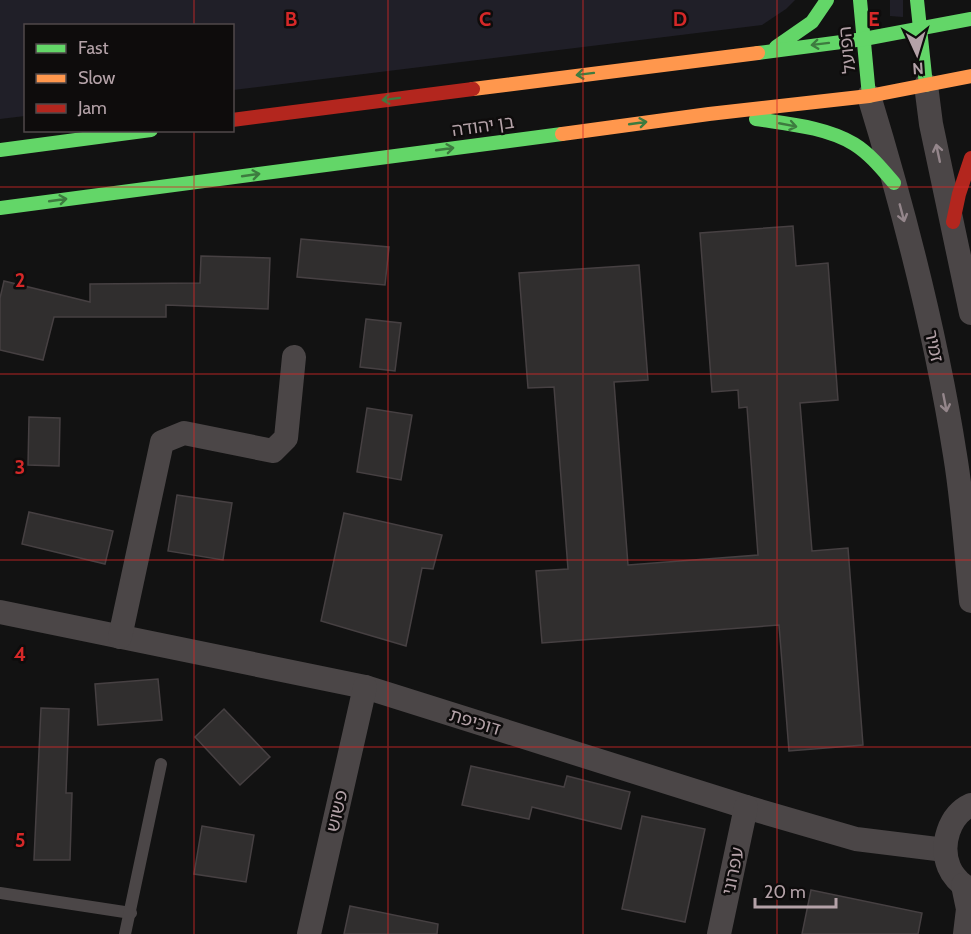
<svg xmlns="http://www.w3.org/2000/svg" width="971" height="934" font-family="Cabin,'Noto Sans Hebrew',sans-serif">
	<style>
		.green { fill: #201f28 }
		.building { fill: #302e2e; stroke: #464042; stroke-width: 1.5 }
		.lines { fill: none; stroke-linecap: round; stroke-linejoin: round }
		.lane { stroke: #4b4647; stroke-width: 12 }
		.street { stroke: #4b4647; stroke-width: 24 }
		.fast { stroke: #63d668; stroke-width: 14 }
		.slow { stroke: #ff974d; stroke-width: 14 }
		.jam { stroke: #b3261e; stroke-width: 14 }
		.oneway { stroke: #3d7b3f }
		.oneway2 { stroke: #94868b }
		.grid { fill: none; stroke: #d62828; stroke-width: 1.5; stroke-opacity: 0.55 }
		.labels { text-anchor: middle; stroke-width: 5; stroke-linejoin: round; paint-order: stroke }
		.street-label { font-size: 18px; fill: #b4a2a8; stroke: #0e0c0c }
		.grid-label { font-size: 20px; text-anchor: middle; font-weight: bold; fill: #d62828; stroke: #0e0c0c; stroke-width: 5; stroke-linejoin: round; paint-order: stroke }
	</style>
	<rect width="100%" height="100%" fill="#121212"/>
	<g class="green">
		<path d="M0 0H795L786 9 762 25 233 90 232 26H26L25 116 0 119Z"/>
		<path d="M890 0H903V17L890 16Z"/>
	</g>
	<g class="building">
		<path d="M793 226 796 266 828 263 838 400 800 403 812 551 848 548 863 745 789 751 779 625 542 643 536 571 568 569 554 387 528 388 519 273 639 265 648 380 614 382 628 565 758 555 747 407 739 408 738 390 712 392 700 233Z"/>
		<path d="M301 239 389 247 385 285 297 277Z"/>
		<path d="M201 256 270 258 268 309 166 305V317H54L43 360 0 350V298L4 281 90 302V284L200 283Z"/>
		<path d="M366 319 401 323 395 371 360 367Z"/>
		<path d="M367 408 412 415 401 480 357 472Z"/>
		<path d="M29 417 60 418 59 466 28 465Z"/>
		<path d="M177 495 232 503 223 560 168 551Z"/>
		<path d="M29 512 113 531 105 564 22 544Z"/>
		<path d="M344 513 442 535 433 569 422 568 406 646 321 621Z"/>
		<path d="M158 679 162 720 98 725 95 684Z"/>
		<path d="M41 708 69 709 66 793H72L70 860H34Z"/>
		<path d="M224 709 270 757 240 785 195 737Z"/>
		<path d="M471 766 564 787 567 776 630 792 621 829 532 807 529 819 462 805Z"/>
		<path d="M642 816 705 829 685 922 622 909Z"/>
		<path d="M202 826 254 835 246 882 194 874Z"/>
		<path d="M811 890 922 913 918 934H802Z"/>
		<path d="M350 906 438 924 437 934H344Z"/>
	</g>
	<g class="lines">
		<g class="lane">
			<path d="M0 893 131 913"/>
			<path d="M125 934 161 764"/>
		</g>
		<g class="street">
			<path d="M926 85 931 124 971 313"/>
			<path d="M869 96C905 214 936 334 955 455 963 503 966 553 971 601"/>
			<path d="M0 612 365 687 746 807 856 839 945 850"/>
			<path d="M120 637 162 442 184 433 273 451 286 438 294 357"/>
			<path d="M971 805C949 815 940 845 949 867 953 877 962 885 971 891"/>
			<path d="M963 885 968 909 965 934"/>
			<path d="M309 934 365 687"/>
			<path d="M719 934 746 807"/>
		</g>
		<g class="fast">
			<path d="M860 0 869 96"/>
			<path d="M917 0 926 85"/>
			<path d="M776 47 812 22 827 0"/>
			<path d="M758 53 864 39 971 19"/>
			<path d="M756 119C788 124 826 127 854 144 870 154 882 169 894 183"/>
			<path d="M0 150 151 130"/>
			<path d="M0 208 562 134"/>
		</g>
		<g class="slow">
			<path d="M473 89 758 53"/>
			<path d="M562 134 709 114 869 96 971 76"/>
		</g>
		<g class="jam">
			<path d="M232 120 473 89"/>
			<path d="M953 222 959 194 971 158"/>
		</g>
	</g>
	<defs><path id="oneway-shaft" d="M-6 0H5M1.5-3L5.5 0L1.5 3" fill="none" stroke-width="1.6" stroke-linecap="round" stroke-linejoin="round" transform="scale(1.5)"/></defs>
	<g class="oneway">
		<use href="#oneway-shaft" transform="translate(820 44) rotate(173)"/>
		<use href="#oneway-shaft" transform="translate(585 74) rotate(173)"/>
		<use href="#oneway-shaft" transform="translate(391 99) rotate(173)"/>
		<use href="#oneway-shaft" transform="translate(638 123) rotate(-8)"/>
		<use href="#oneway-shaft" transform="translate(788 125) rotate(11)"/>
		<use href="#oneway-shaft" transform="translate(445 149) rotate(-8)"/>
		<use href="#oneway-shaft" transform="translate(251 175) rotate(-8)"/>
		<use href="#oneway-shaft" transform="translate(58 200) rotate(-8)"/>
	</g>
	<g class="oneway2">
		<use href="#oneway-shaft" transform="translate(938 153) rotate(-102)"/>
		<use href="#oneway-shaft" transform="translate(902 213) rotate(75)"/>
		<use href="#oneway-shaft" transform="translate(945 403) rotate(79)"/>
	</g>
	<path class="grid" d="M194 0V26M388 0V934M583 0V934M777 0V934M194 130V934M0 187H971M0 374H971M0 560H971M0 747H971"/>
	<g class="labels">
		<g class="street-label">
			<text transform="translate(847 50) rotate(-96)" y="6">הפועל</text>
			<text transform="translate(483 126) rotate(-8)" y="6">בן יהודה</text>
			<text transform="translate(934 346) rotate(78)" y="6">זמיר</text>
			<text transform="translate(475 722) rotate(17)" y="6">דוכיפת</text>
			<text transform="translate(337 811) rotate(-77)" y="6">פשוש</text>
			<text transform="translate(733 871) rotate(-78)" y="6">עפרוני</text>
		</g>
	</g>
	<g class="grid-label">
		<text x="291" y="26">B</text>
		<text x="485" y="26">C</text>
		<text x="680" y="26">D</text>
		<text x="874" y="26">E</text>
		<text x="20" y="287">2</text>
		<text x="20" y="474">3</text>
		<text x="20" y="661">4</text>
		<text x="20" y="847">5</text>
	</g>
	<rect x="24" y="24" width="210" height="108" fill="#0e0c0c" stroke="#50484a" stroke-width="1.5"/>
	<rect x="36" y="44" width="30" height="9" fill="#63d668" stroke="#50484a" stroke-width="1.5"/>
	<text x="78" y="54" font-size="18" fill="#b4a2a8">Fast</text>
	<rect x="36" y="74" width="30" height="9" fill="#ff974d" stroke="#50484a" stroke-width="1.5"/>
	<text x="78" y="84" font-size="18" fill="#b4a2a8">Slow</text>
	<rect x="36" y="104" width="30" height="9" fill="#b3261e" stroke="#50484a" stroke-width="1.5"/>
	<text x="78" y="114" font-size="18" fill="#b4a2a8">Jam</text>
	<g transform="translate(917 54) rotate(176)" stroke="#0e0c0c" stroke-width="4.5" paint-order="stroke">
	<path d="M0-4.5L10 22L0 15L-10 22Z" fill="#b4a2a8"/>
	<text y="-9" font-size="16" font-weight="bold" text-anchor="middle" fill="#b4a2a8">N</text>
	</g>
	<path d="M755 898v9h81v-9" fill="none" stroke="#b4a2a8" stroke-width="3"/>
	<text x="764" y="898" font-size="18" fill="#b4a2a8" stroke="#0e0c0c" stroke-width="4.5" paint-order="stroke">20 m</text>
</svg>
